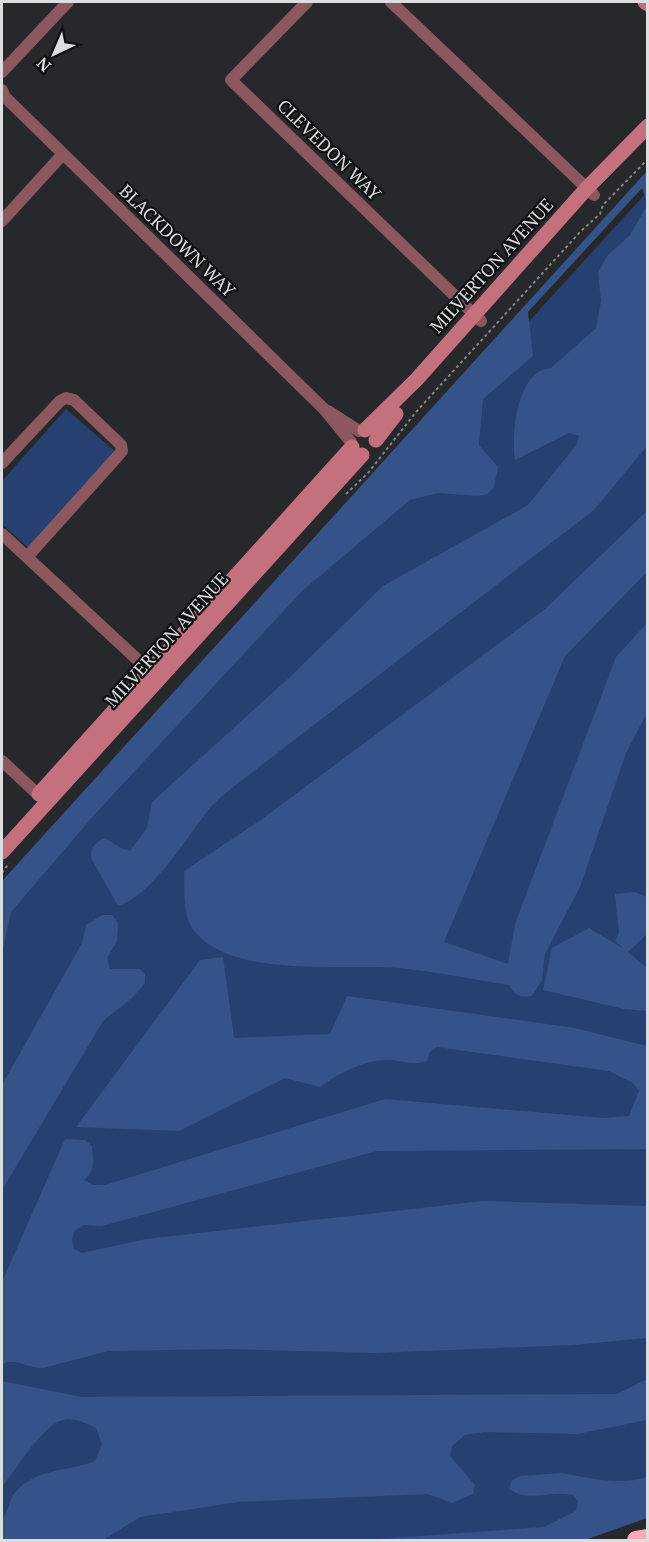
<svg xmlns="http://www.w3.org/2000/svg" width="649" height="1542" font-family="'PT Serif',serif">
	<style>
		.green { fill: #264171 }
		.forest { fill: #355388 }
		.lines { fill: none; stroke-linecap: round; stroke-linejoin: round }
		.path { stroke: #848688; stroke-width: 2; stroke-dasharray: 3 3; stroke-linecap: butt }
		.street { stroke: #8c575f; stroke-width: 12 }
		.secondary { stroke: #c4717d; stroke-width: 15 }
		.highway { stroke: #f8aab4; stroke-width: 18 }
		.labels { text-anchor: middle; stroke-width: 4.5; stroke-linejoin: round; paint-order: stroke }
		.street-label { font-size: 18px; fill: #dbdddf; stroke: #101112 }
	</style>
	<rect width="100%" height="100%" fill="#26282b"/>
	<g class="green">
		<path d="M647 192V1504L545 1540H2V899Z"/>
		<path d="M66 409 117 453 32 551 2 524V481Z"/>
	</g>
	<g class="forest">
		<path d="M647 171V202L642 188 528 312 533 356 483 399 479 445 498 467 494 487 488 494 478 496 438 493 410 500 302 591 95 814 11 912 2 953V881Z"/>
		<path d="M647 206V446L594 510 233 787C224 795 213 803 206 813 185 840 151 896 118 906L91 858C91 847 95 842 105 838L121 848 130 851 147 828 152 802 290 677 383 586 528 505 577 444 579 436 569 433 515 460C511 433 517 370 551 368L596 328 601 301 598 273 607 256 630 235Z"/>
		<path d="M647 511V572L565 656 444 942 508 964 515 924 616 657 647 623V713L626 753 580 887 545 954 542 980 532 996C519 998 515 995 509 985 472 979 436 972 400 968 345 963 230 980 193 929 182 914 185 889 184 871L262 819 545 609Z"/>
		<path d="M634 892 647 897V934L628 952 647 968V1011L624 1009 543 990 552 948 589 928 624 949 615 941 619 933 615 894Z"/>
		<path d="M102 915H112L118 923 117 941 107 958 110 969H139L145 974V983L132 998 103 1021 2 1190V1085L82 943 86 925Z"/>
		<path d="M223 957 234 1038 330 1034 347 996 575 1028 647 1046V1149L377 1151 102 1226 84 1225 75 1230 72 1239 74 1249 82 1253 146 1239 483 1201 647 1206V1338L573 1345 375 1353 227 1349 108 1351 43 1368C28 1369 17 1357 2 1364V1282L65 1139 85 1140 92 1146C93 1160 96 1170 84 1180L93 1185H105L385 1099 603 1118 629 1116 639 1091 633 1083 609 1071 437 1047 430 1052 427 1061C414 1066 404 1061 390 1060 365 1059 339 1073 320 1087L285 1078 179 1131 76 1127 200 960Z"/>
		<path d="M647 1379V1420L577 1434 484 1432 465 1435 452 1446 450 1456 475 1485 473 1494 452 1503 428 1494 238 1502 140 1517 103 1540H2V1519C9 1511 8 1502 14 1494 34 1468 67 1472 95 1461L102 1444 96 1428C85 1423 72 1416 60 1421 42 1427 14 1472 2 1487V1381L82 1397 617 1394Z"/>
		<path d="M562 1473C590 1478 619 1486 647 1477V1518L585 1540H365L544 1527 576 1511 578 1502 573 1495C551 1490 529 1503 509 1489L512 1480 521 1476Z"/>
	</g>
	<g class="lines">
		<g class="path">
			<path d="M346 494 368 473 416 412 581 231 600 214 603 205 648 159"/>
			<path d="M2 873 9 863"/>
		</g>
		<g class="street">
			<path d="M307 2 231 80 481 321"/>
			<path d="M391 2 594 195"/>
			<path d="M2 72 68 2"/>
			<path d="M2 90 5 97 324 409 351 442"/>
			<path d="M2 221 63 154"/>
			<path d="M328 411 359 431"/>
			<path d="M2 463 60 401 66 398 74 400 121 445 122 451 117 457 27 557"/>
			<path d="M2 534 155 676"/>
			<path d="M2 761 45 801"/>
		</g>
		<g class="secondary">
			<path d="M645 2 648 4"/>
			<path d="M365 430 417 379 587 188 648 126"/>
			<path d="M376 440 396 414"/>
			<path d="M39 794 352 447"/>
			<path d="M2 852 362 455"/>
		</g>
		<path class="highway" d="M636 1540 648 1538"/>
	</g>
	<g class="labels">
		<g class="street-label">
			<text transform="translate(329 150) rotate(44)" y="6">CLEVEDON WAY</text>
			<text transform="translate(177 241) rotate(44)" y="6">BLACKDOWN WAY</text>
			<text transform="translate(492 266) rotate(-48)" y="6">MILVERTON AVENUE</text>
			<text transform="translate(167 640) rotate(-48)" y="6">MILVERTON AVENUE</text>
		</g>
	</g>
	<rect width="649" height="1542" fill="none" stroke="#dbdddf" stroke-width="6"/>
	<g transform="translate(54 54) rotate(224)" stroke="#101112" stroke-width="4.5" paint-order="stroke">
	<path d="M0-4.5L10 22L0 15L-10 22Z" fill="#dbdddf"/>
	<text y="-9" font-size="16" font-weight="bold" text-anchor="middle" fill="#dbdddf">N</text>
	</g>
</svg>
